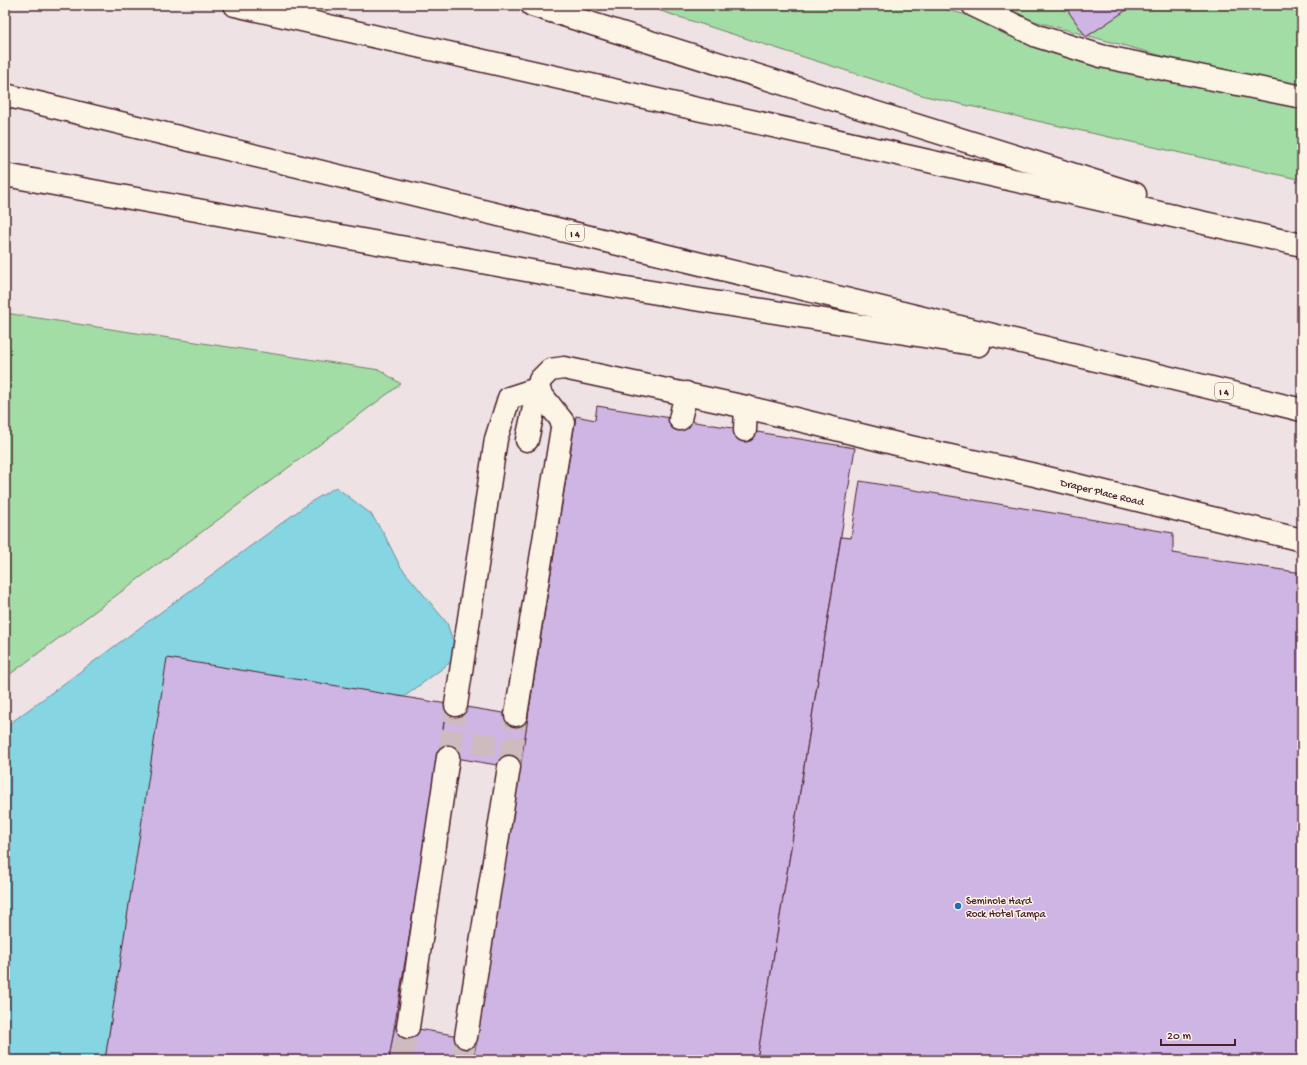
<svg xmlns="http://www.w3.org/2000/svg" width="1307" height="1065" font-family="'Gochi Hand',sans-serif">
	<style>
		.green { fill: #a1dda4; stroke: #767e68 }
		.water { fill: #86d5e2; stroke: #6e8c99 }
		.building { fill: #cfb5e4; stroke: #4a1f2b }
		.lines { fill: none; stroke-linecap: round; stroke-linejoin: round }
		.minor-tunnel { stroke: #cdbbc0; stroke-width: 22; stroke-dasharray: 22 11; stroke-linecap: butt }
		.minor-casing { stroke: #4a1f2b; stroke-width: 25 }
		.highway-casing { stroke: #4a1f2b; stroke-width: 25 }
		.minor { stroke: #fcf5e5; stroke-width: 22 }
		.highway { stroke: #fcf5e5; stroke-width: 22 }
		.poi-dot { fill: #1f6fb2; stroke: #fcf5e5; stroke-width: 1.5 }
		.labels { text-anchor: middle; stroke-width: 3; stroke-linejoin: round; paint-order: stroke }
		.shield { fill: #fcf5e5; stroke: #7f5f63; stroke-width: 1 }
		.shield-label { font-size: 10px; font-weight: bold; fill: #4a1f2b }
		.street-label { font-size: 11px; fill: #4a1f2b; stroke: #fcf5e5 }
		.poi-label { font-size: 11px; fill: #4a1f2b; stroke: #fcf5e5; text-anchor: start }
	</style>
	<rect width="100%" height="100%" fill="#eee2e5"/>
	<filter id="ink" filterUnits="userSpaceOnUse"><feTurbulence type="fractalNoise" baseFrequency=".025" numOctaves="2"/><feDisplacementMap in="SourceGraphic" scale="8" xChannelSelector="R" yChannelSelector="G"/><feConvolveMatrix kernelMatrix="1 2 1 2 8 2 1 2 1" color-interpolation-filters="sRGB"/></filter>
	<g filter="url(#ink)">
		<g class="green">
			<path d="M642 5H930L1302 106V180L925 96Z"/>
			<path d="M975 5H1302V94Z"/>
			<path d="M5 313 380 370 401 384 5 678Z"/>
		</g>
		<path class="water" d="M336 487 371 514 384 534 400 566 447 623 454 644 451 662 130 901 105 1060H5V727L309 503Z"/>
		<g class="building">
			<path d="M1064 5H1134L1086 37Z"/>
			<path d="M597 406 855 448 757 1060H473L576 416 595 420Z"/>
			<path d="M860 481 1173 533V553L1302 573V1060H757L841 537 851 538Z"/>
			<path d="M167 658 447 704 389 1060H105Z"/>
			<path d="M447 704 528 717 520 769 439 755Z"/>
			<path d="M395 1025 477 1039 473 1060 389 1059Z"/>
		</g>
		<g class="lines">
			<g class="minor-tunnel">
				<path d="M441 740 523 748"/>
				<path d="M449 756 456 705"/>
				<path d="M510 762 516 715"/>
				<path d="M402 1060 408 1027"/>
				<path d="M462 1060 466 1037"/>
			</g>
			<g class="minor-casing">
				<g id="minor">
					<path d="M973 5 1037 36 1101 56 1302 97"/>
					<path d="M680 419 686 393"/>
					<path d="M745 430 746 407"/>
					<path id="s1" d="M527 440 540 380 550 370 564 368 746 407 901 445 1035 475 1302 540"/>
					<path d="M456 705 496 439 509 398 537 389 563 422 516 715"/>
					<path d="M408 1027 448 757"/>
					<path d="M466 1037 509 767"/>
				</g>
			</g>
			<g class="highway-casing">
				<g id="highway">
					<path d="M235 5 1302 245"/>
					<path d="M532 5 1135 194"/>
					<path d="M5 95 1302 410"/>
					<path d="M5 175 608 285 979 345"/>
				</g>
			</g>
			<use href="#minor" class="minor"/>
			<use href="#highway" class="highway"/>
		</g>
	</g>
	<circle class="poi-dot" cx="958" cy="906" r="4"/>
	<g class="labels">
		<g class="shield">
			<rect x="566" y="225" width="18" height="16" rx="3"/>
			<rect x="1215" y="383" width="18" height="16" rx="3"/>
		</g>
		<g class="shield-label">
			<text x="575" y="237">I 4</text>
			<text x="1224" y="395">I 4</text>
		</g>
		<g class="street-label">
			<text dy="4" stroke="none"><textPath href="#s1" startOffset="642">Draper Place Road</textPath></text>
		</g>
		<g class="poi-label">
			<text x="966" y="904">Seminole Hard<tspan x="966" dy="13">Rock Hotel Tampa</tspan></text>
		</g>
	</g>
	<rect width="1307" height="1065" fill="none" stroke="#fcf5e5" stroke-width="20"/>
	<rect x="10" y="10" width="1287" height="1045" fill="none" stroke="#4a1f2b" stroke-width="1.5" filter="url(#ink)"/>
	<path d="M1161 1039v6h74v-6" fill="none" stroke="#4a1f2b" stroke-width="2"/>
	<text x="1167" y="1039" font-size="12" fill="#4a1f2b" stroke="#fcf5e5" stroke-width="3" paint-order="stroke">20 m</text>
</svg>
